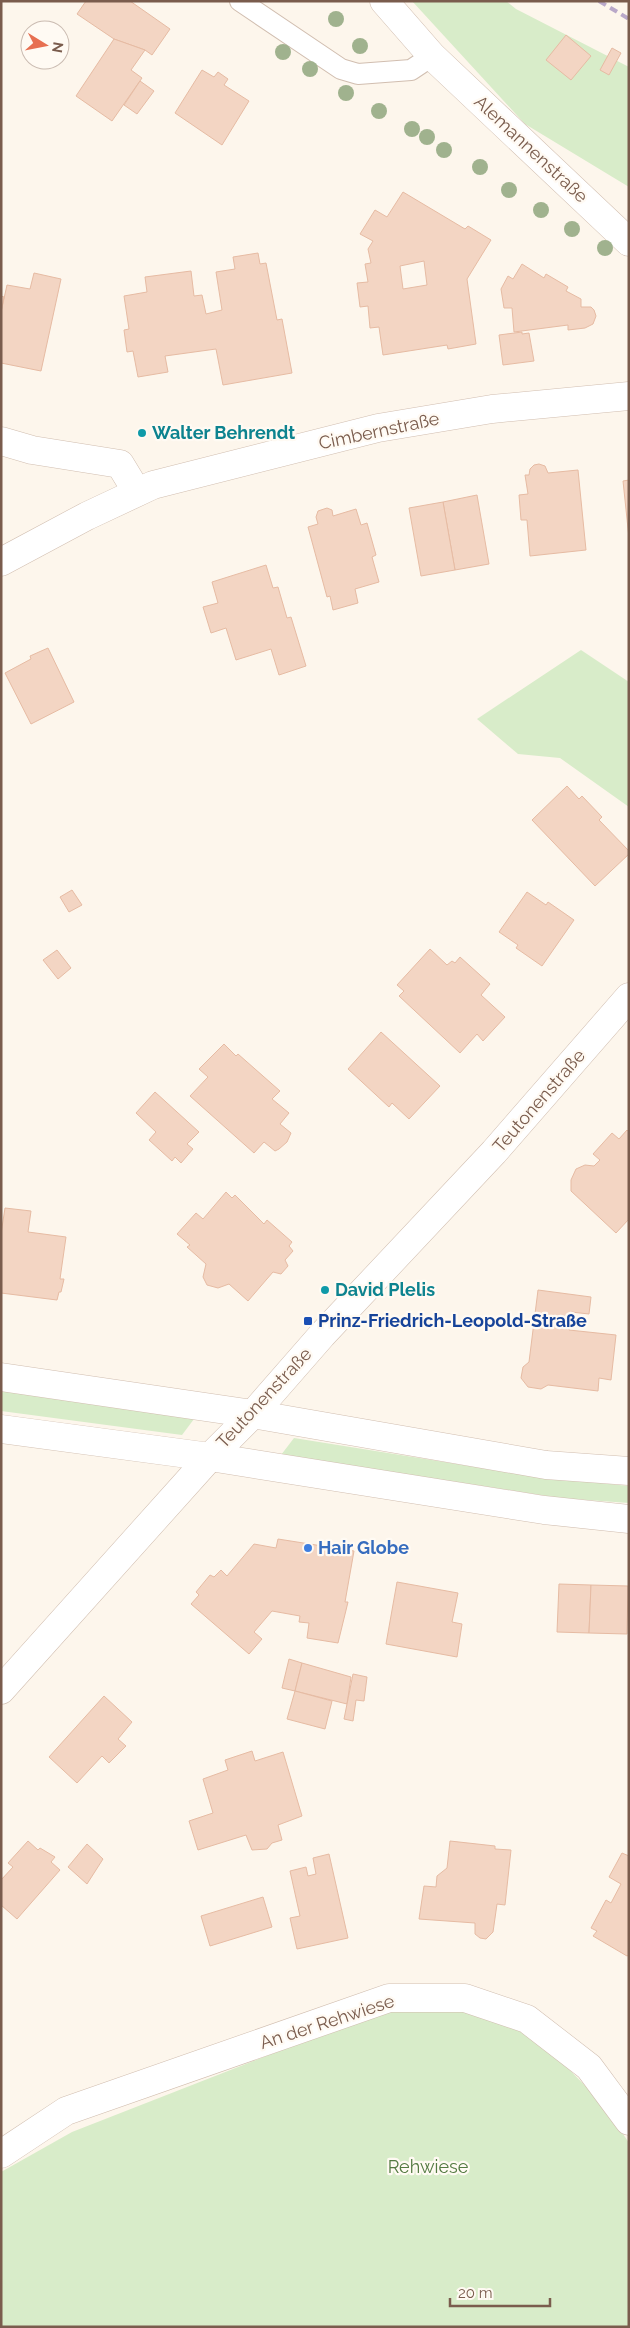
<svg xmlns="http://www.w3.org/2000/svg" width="630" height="2328" font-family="Raleway,sans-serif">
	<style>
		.green { fill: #d8ecc9 }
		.building { fill: #f3d5c3; stroke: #e6bba3; fill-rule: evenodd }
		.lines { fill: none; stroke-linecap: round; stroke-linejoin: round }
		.service-casing { stroke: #d1beb0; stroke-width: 22 }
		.minor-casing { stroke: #d1beb0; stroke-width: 29 }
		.service { stroke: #fff; stroke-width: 20 }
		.minor { stroke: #fff; stroke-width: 28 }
		.rail { stroke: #b9a8c9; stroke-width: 4; stroke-dasharray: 8 5; stroke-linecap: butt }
		.tree { fill: #a0b28e }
		.culture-dot { fill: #0f9aa8; stroke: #fffaf3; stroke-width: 2 }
		.transit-dot { fill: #1a4fb4; stroke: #fffaf3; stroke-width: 2 }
		.shop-dot { fill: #3f7fe0; stroke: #fffaf3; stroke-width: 2 }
		.labels { text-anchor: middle; stroke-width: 4.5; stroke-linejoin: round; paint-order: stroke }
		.street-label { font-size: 18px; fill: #7a5c4d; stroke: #fffaf3 }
		.culture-label { font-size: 18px; font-weight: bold; fill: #0d838f; stroke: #fffaf3; text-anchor: start }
		.transit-label { font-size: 18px; font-weight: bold; fill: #164399; stroke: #fffaf3; text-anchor: start }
		.shop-label { font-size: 18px; font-weight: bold; fill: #366cbe; stroke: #fffaf3; text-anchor: start }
		.park-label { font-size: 18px; fill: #537a41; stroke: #fffaf3 }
	</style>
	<rect width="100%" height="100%" fill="#fdf6ec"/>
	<g class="green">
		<path d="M412 1H506L516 9 629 67V187L525 124Z"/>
		<path d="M581 650 629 682V807L560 758 518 754 477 719Z"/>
		<path d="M1 1391 194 1419 182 1435 1 1411Z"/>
		<path d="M294 1438 526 1475 629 1486V1503L560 1498 281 1455Z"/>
		<path d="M391 2007 461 2009 519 2030 554 2054 604 2105 629 2143V2327H1V2172L72 2132Z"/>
	</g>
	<g class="building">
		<path d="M86 1H130L170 29 152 55 145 50 114 39 77 14Z"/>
		<path d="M566 35 591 56 571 80 546 60Z"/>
		<path d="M114 39 145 50 131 70 142 78 112 121 76 96Z"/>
		<path d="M612 48 621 53 609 75 600 70Z"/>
		<path d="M202 70 214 77 218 72 228 79 224 85 249 101 222 145 175 113Z"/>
		<path d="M140 81 154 91 137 114 124 105Z"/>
		<path d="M403 192 465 229 468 226 491 240 467 279 476 344 448 349 447 345 383 355 379 327 370 328 368 306 360 307 357 283 368 282 365 264 371 263 368 249 373 241 360 234 375 210 387 217ZM424 261 427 285 403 289 400 266Z"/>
		<path d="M258 253 260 264 266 263 277 320 282 319 292 373 223 385 216 349 165 356 168 372 138 377 133 351 127 352 124 330 129 329 124 296 147 292 145 277 191 271 194 296 202 295 206 314 222 310 216 272 235 269 233 257Z"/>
		<path d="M522 264 544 278 546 274 568 287 566 291 581 299V307H591L594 310 596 316 593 324 585 328 568 330V325L514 332 512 308H504L501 289 508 276 513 279Z"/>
		<path d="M34 273 61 279 41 371 1 363V312L7 285 30 289Z"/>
		<path d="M1 296 4 297 1 312Z"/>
		<path d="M522 332V334L529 333 534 361 503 365 499 335Z"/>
		<path d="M539 464 545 466 548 473 578 470 586 550 530 556 527 520H521L519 495 528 494 525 475H529L530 469 534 465Z"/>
		<path d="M629 480V538L623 481Z"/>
		<path d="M477 495 489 564 455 570 443 502Z"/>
		<path d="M443 502 455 570 421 576 409 508Z"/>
		<path d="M327 508 332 510 333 516 356 509 361 525 367 523 376 555 372 557 379 582 355 589 358 603 333 610 330 596 327 597 308 527 318 524 316 517 318 511Z"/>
		<path d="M266 565 273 588 278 587 287 618 291 617 306 666 279 675 271 649 236 660 226 628 211 633 203 607 218 603 212 582Z"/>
		<path d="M48 648 74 702 31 724 5 673 31 659 30 656Z"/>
		<path d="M567 786 579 799 582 796 602 817 599 820 629 851V854L595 886 532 820Z"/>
		<path d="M72 890 82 905 69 912 60 897Z"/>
		<path d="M527 892 546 905 548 902 574 920 542 966 516 948 518 945 499 932Z"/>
		<path d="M430 949 447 965 452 961 455 963 460 957 490 984 481 995 505 1017 483 1041 477 1034 460 1053 399 996 404 991 397 985Z"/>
		<path d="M57 950 71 968 58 979 43 960Z"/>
		<path d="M381 1032 440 1086 409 1119 392 1103 389 1107 348 1069Z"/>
		<path d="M224 1044 236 1056 238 1054 280 1091 272 1099 289 1113 280 1124 291 1133 287 1142 279 1149 275 1151 264 1142 254 1153 190 1096 208 1077 199 1069Z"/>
		<path d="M155 1092 199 1132 187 1144 193 1149 181 1163 175 1157 172 1161 149 1140 156 1132 136 1113Z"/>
		<path d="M627 1130 629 1132V1219L616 1233 571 1191V1180L576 1169 585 1165 594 1166 600 1160 593 1154 612 1133 619 1139Z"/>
		<path d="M226 1192 232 1198 235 1195 264 1224 267 1220 292 1242 289 1246 293 1251 285 1260 288 1266 281 1274 273 1272 248 1301 229 1284 218 1288 207 1285 203 1277 206 1264 187 1247 190 1245 177 1234 196 1213 203 1219Z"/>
		<path d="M5 1208 31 1211 28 1232 66 1237 60 1279H64L61 1292H59L57 1300 1 1293V1234Z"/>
		<path d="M538 1290 591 1297 589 1314 571 1312 569 1330 616 1335 611 1380 599 1378 598 1391 548 1385 541 1389 528 1387 521 1378 523 1367 529 1362Z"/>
		<path d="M278 1539 354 1551 345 1602H348L338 1643 307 1638 309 1623 299 1622 300 1616 272 1611 254 1632 262 1639 249 1654 191 1604 199 1595 196 1592 210 1575 214 1577 221 1570 227 1576 254 1544 276 1548Z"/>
		<path d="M397 1582 458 1593 452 1622 462 1624 457 1657 386 1644Z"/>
		<path d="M559 1584 591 1585 589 1633 557 1632Z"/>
		<path d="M591 1585 628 1586 627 1634 589 1633Z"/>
		<path d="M289 1659 302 1663 295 1691 282 1688Z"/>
		<path d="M302 1663 351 1677 347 1704 295 1691Z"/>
		<path d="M353 1674 367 1677 364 1701 356 1700 353 1721 344 1719Z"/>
		<path d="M295 1691 332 1701 325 1729 287 1719Z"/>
		<path d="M104 1696 132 1722 118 1739 126 1746 109 1763 102 1756 77 1783 49 1757Z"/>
		<path d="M252 1751 255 1761 283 1752 302 1816 278 1825 282 1840 272 1843 267 1849 252 1850 246 1835 198 1850 189 1821 213 1813 203 1779 228 1770 225 1760Z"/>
		<path d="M28 1841 38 1850 40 1848 55 1857 51 1862 60 1870 17 1919 1 1905V1880L13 1867 8 1863Z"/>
		<path d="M450 1841 495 1846V1849L511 1850 505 1905 497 1904 493 1932 486 1939 480 1938 475 1934V1923L419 1919 424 1886 436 1887 437 1876 447 1868Z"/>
		<path d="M87 1844 103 1859 87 1884 68 1867Z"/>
		<path d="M622 1853 629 1856V1955L627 1956 593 1936 597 1931 591 1928 606 1900 611 1903 621 1884 609 1877Z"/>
		<path d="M329 1854 348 1938 297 1949 290 1918 300 1916 290 1871 306 1867 308 1876 316 1874 313 1858Z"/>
		<path d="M263 1897 272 1927 210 1946 201 1916Z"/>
	</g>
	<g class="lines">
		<g class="service-casing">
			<path id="service" d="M240 1 341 69 358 74 411 70 432 56"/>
		</g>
		<g class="minor-casing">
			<g id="minor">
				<path d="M384 1 432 56 629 242"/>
				<path d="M1 441 32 450 120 464 137 492"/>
				<path d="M1 562 87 516 153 485 378 428 492 409 629 396"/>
				<path d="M1 1377 253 1414 546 1465 629 1471"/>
				<path d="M1 1429 210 1457 544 1510 629 1519"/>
				<path d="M1 1690 210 1457 253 1414 322 1335 494 1152 629 997"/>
				<path d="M1 2154 66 2111 389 1998H465L527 2019 589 2067 629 2121"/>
			</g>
		</g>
		<use href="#service" class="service"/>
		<use href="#minor" class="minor"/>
		<path class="rail" d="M599 1 629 19"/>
	</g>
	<g class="tree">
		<circle cx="336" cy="19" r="8"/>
		<circle cx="360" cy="46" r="8"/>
		<circle cx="283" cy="52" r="8"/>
		<circle cx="310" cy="69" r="8"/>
		<circle cx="346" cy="93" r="8"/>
		<circle cx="379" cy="111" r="8"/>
		<circle cx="412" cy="129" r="8"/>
		<circle cx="427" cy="137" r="8"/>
		<circle cx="444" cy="150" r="8"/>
		<circle cx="480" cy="167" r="8"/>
		<circle cx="509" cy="190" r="8"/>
		<circle cx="541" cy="210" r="8"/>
		<circle cx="572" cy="229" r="8"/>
		<circle cx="605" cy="248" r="8"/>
	</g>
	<g class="culture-dot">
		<circle cx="142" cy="433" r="5"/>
		<circle cx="325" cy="1290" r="5"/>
	</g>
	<rect class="transit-dot" x="303" y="1316" width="10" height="10" rx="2.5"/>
	<circle class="shop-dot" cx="308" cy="1548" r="5"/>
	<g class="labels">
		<g class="street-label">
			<text transform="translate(531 149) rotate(43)" y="6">Alemannenstraße</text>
			<text transform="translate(379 431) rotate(-12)" y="6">Cimbernstraße</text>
			<text transform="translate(539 1101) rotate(-49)" y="6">Teutonenstraße</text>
			<text transform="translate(264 1398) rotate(-47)" y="6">Teutonenstraße</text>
			<text transform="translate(327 2022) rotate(-18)" y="6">An der Rehwiese</text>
		</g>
		<g class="culture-label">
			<text x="152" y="439">Walter Behrendt</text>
			<text x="335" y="1296">David Plelis</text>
		</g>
		<g class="transit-label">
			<text x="318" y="1327">Prinz-Friedrich-Leopold-Straße</text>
		</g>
		<g class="shop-label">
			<text x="318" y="1554">Hair Globe</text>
		</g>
		<g class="park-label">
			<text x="428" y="2173">Rehwiese</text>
		</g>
	</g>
	<rect width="630" height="2328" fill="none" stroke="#7a5c4d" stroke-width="5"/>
	<g transform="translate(45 45) rotate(100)"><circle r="24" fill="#fffaf3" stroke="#cabbb1"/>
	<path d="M0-4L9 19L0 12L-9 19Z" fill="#e76f51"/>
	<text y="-8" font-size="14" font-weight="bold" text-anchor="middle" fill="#7a5c4d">N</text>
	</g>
	<path d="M450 2298v8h100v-8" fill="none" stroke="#7a5c4d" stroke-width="2.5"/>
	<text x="458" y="2298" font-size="15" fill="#7a5c4d" stroke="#fffaf3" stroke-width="4" paint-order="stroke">20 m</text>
</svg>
